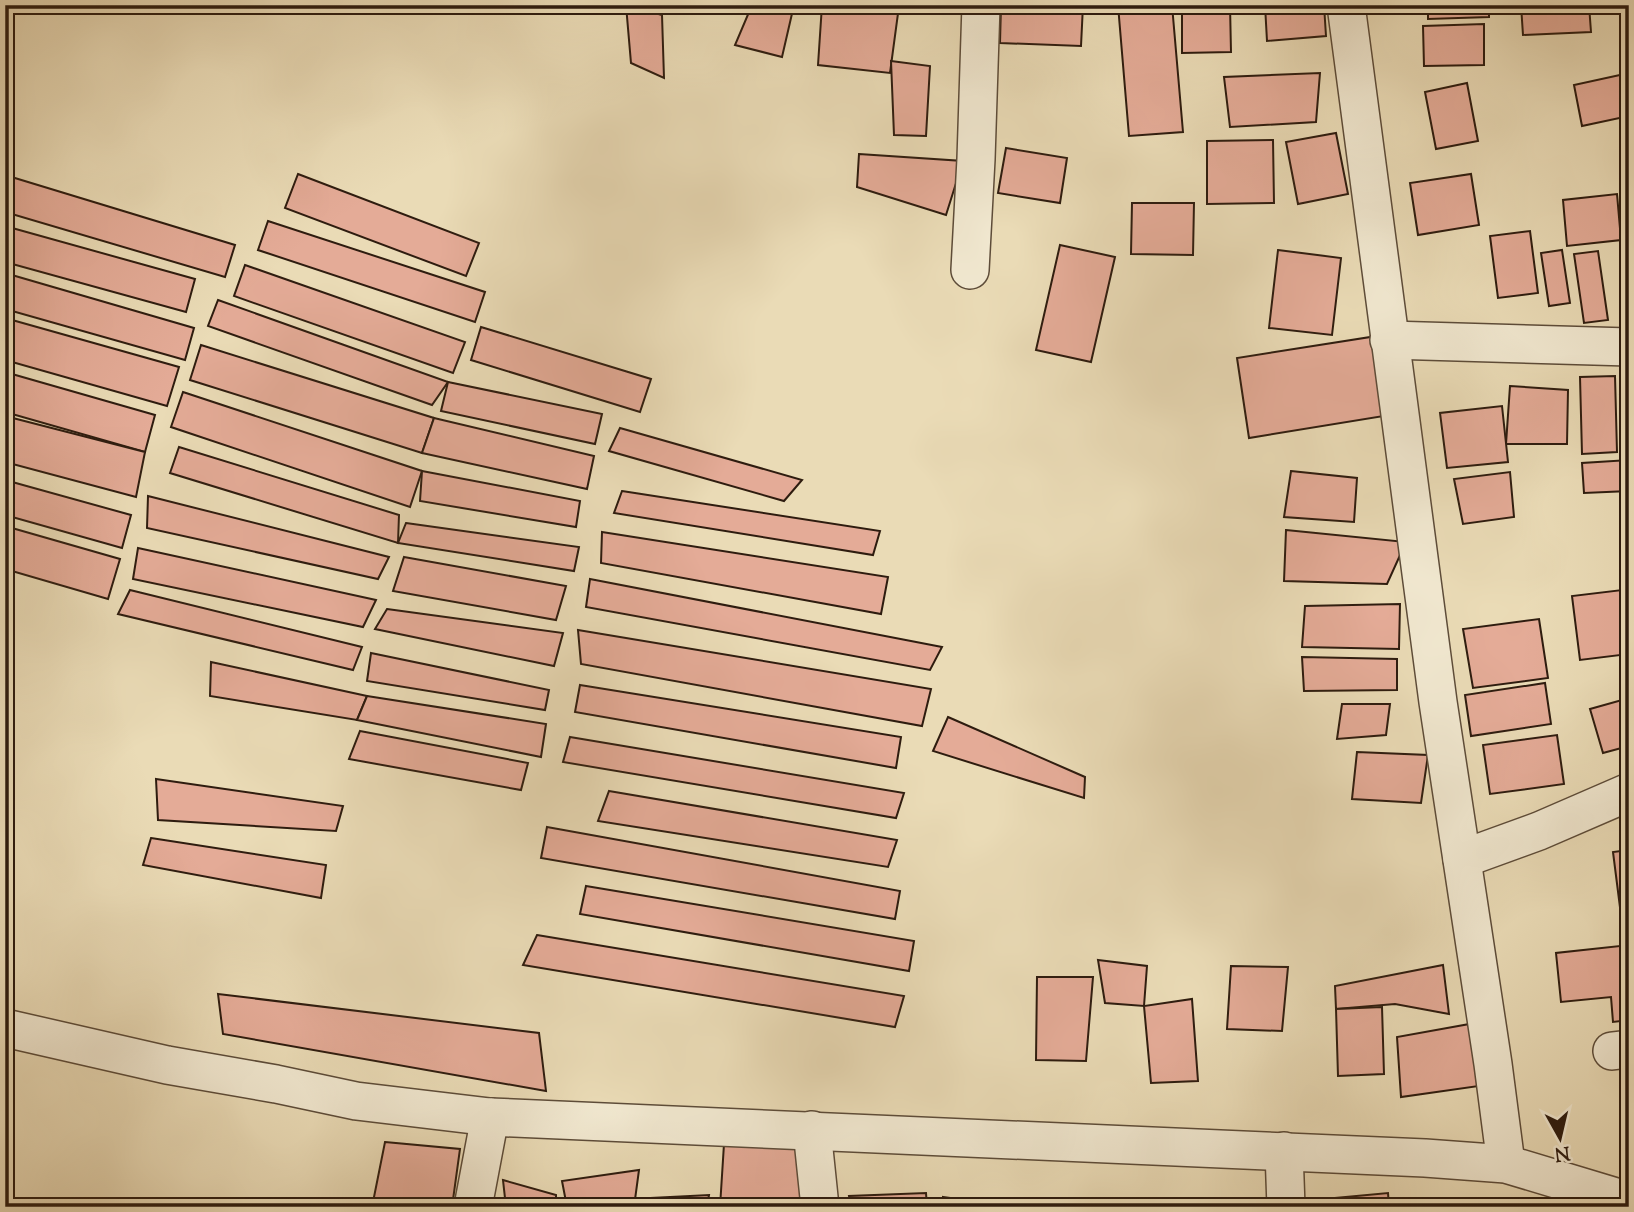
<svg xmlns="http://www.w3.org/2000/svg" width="1634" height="1212" font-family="'Sorts Mill Goudy',serif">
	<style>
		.building { fill: #e4ab97; stroke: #2e1c0f; stroke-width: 2 }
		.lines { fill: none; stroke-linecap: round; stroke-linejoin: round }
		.minor-casing { stroke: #5d4c39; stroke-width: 40 }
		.minor { stroke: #f1e8d0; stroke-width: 37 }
	</style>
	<rect width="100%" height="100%" fill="#eadbb6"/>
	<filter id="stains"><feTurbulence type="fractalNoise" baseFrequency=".00286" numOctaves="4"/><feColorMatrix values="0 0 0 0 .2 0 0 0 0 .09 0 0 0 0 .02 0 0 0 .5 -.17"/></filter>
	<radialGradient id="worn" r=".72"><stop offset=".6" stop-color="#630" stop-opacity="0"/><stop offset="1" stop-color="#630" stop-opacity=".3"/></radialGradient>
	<g class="building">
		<path d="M626 5 662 15 664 78 631 63Z"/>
		<path d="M752 5H794L782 57 735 45Z"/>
		<path d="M822 5 899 6 890 73 818 65Z"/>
		<path d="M1001 5H1083L1081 46 1000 43Z"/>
		<path d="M1118 5H1172L1183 132 1129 136Z"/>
		<path d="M1182 5H1230L1231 52 1182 53Z"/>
		<path d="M1265 5H1324L1326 36 1267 41Z"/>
		<path d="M1428 5H1489V17L1428 19Z"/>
		<path d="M1521 5H1589L1591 32 1523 35Z"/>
		<path d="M1484 24V65L1424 66 1423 26Z"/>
		<path d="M891 61 930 66 926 136 894 135Z"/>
		<path d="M1320 73 1316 122 1230 127 1224 77Z"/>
		<path d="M1629 73V116L1582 126 1574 85Z"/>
		<path d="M1467 83 1478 141 1436 149 1425 92Z"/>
		<path d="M1336 133 1348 194 1298 204 1286 142Z"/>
		<path d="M1273 140 1274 203 1207 204V141Z"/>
		<path d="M1006 148 1067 158 1060 203 998 193Z"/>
		<path d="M859 154 963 161 946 215 857 187Z"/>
		<path d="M298 174 479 243 466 276 285 208Z"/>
		<path d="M1471 174 1479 225 1418 235 1410 183Z"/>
		<path d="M5 175 235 245 225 277 5 212Z"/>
		<path d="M1617 194 1621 240 1567 246 1563 200Z"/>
		<path d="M1132 203H1194L1193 255 1131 254Z"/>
		<path d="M268 221 485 292 475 322 258 250Z"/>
		<path d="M5 226 195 279 186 312 5 262Z"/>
		<path d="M1530 231 1538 293 1498 298 1490 236Z"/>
		<path d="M1060 245 1115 257 1091 362 1036 350Z"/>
		<path d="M1278 250 1341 258 1332 335 1269 328Z"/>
		<path d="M1562 250 1570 303 1549 306 1541 253Z"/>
		<path d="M1598 251 1608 320 1584 323 1574 254Z"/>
		<path d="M245 265 465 342 453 373 234 296Z"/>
		<path d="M5 273 194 328 185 360 5 309Z"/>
		<path d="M218 300 448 382 432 405 208 326Z"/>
		<path d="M5 318 179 367 167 406 5 360Z"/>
		<path d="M481 327 651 379 640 412 471 360Z"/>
		<path d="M1377 336 1390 415 1249 438 1237 358Z"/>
		<path d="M201 345 434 418 422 453 190 380Z"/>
		<path d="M5 372 155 415 145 452 5 412Z"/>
		<path d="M1615 376 1617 452 1582 454 1580 377Z"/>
		<path d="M448 382 602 414 595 444 441 411Z"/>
		<path d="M1510 386 1568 390 1567 444H1506Z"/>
		<path d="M183 392 422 471 410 507 171 427Z"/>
		<path d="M1620 395H1629V454H1623Z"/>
		<path d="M1502 406 1508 462 1447 468 1440 413Z"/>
		<path d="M5 416 145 452 136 497 5 462Z"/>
		<path d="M434 418 594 456 587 489 422 453Z"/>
		<path d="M620 428 802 480 784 501 609 451Z"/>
		<path d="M179 447 399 515 398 543 170 473Z"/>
		<path d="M1629 460V491L1584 493 1582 463Z"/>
		<path d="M422 471 580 501 576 527 420 501Z"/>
		<path d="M1291 471 1357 478 1354 522 1284 517Z"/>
		<path d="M1510 472 1514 517 1463 524 1454 479Z"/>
		<path d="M5 480 131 515 122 548 5 515Z"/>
		<path d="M622 491 880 531 873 555 614 513Z"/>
		<path d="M148 496 389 557 378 579 147 528Z"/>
		<path d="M406 523 579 547 574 571 398 543Z"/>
		<path d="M5 526 120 559 108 599 5 569Z"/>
		<path d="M1286 530 1406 542 1387 584 1284 581Z"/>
		<path d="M602 532 888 577 881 614 601 563Z"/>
		<path d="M138 548 376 600 363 627 133 579Z"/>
		<path d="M404 557 566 586 556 620 393 591Z"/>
		<path d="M590 579 942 647 930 670 586 607Z"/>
		<path d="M130 590 362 647 353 670 118 614Z"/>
		<path d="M1622 590 1629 654 1580 660 1572 596Z"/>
		<path d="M1400 604 1399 649 1302 647 1305 606Z"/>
		<path d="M387 609 563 633 554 666 375 629Z"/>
		<path d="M1539 619 1548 678 1473 688 1463 629Z"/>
		<path d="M578 630 931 689 922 726 581 664Z"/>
		<path d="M371 653 549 690 545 710 367 681Z"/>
		<path d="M1302 657 1397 659V690L1304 691Z"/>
		<path d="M211 662 367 696 357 720 210 696Z"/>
		<path d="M1545 683 1551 724 1471 736 1465 695Z"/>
		<path d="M580 685 901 737 896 768 575 712Z"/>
		<path d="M367 696 546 724 541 757 357 720Z"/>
		<path d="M1629 698V746L1603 753 1590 709Z"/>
		<path d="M1342 704H1390L1386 735 1337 739Z"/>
		<path d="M948 717 1085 777 1084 798 933 751Z"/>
		<path d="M360 731 528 763 521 790 349 759Z"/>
		<path d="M1557 735 1564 784 1490 794 1483 745Z"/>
		<path d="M570 737 904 793 896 818 563 762Z"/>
		<path d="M1357 752 1428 755 1421 803 1352 799Z"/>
		<path d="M156 779 343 806 336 831 158 820Z"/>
		<path d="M609 791 897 840 888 867 598 821Z"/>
		<path d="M547 827 900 891 895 919 541 858Z"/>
		<path d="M151 838 326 865 321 898 143 865Z"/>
		<path d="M1629 850V939H1624L1613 852Z"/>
		<path d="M586 886 914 941 909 971 580 914Z"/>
		<path d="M537 935 904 996 895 1027 523 965Z"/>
		<path d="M1629 945V1020L1613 1022 1611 997 1561 1002 1556 953Z"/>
		<path d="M1098 960 1147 966 1144 1006 1105 1003Z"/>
		<path d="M1443 965 1449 1014 1395 1004 1336 1009 1335 986Z"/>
		<path d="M1231 966 1288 967 1282 1031 1227 1029Z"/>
		<path d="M1037 977H1093L1086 1061 1036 1060Z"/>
		<path d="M218 994 539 1033 546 1091 223 1034Z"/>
		<path d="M1192 999 1198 1081 1151 1083 1144 1006Z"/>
		<path d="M1382 1007 1384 1074 1338 1076 1336 1009Z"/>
		<path d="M1475 1023 1479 1086 1401 1097 1397 1037Z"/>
		<path d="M796 1138 803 1207H720L724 1144Z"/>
		<path d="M385 1142 460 1149 452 1207H372Z"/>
		<path d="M639 1170 634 1207H567L562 1181Z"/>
		<path d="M503 1180 556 1195V1207H506Z"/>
		<path d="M926 1193 927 1207H851L849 1196Z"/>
		<path d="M1388 1193 1389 1207H1315L1314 1200Z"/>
		<path d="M709 1195 707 1207H649L651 1198Z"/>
		<path d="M943 1197 1010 1206V1207H943Z"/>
		<path d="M1243 1202V1207H1193V1204Z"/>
		<path d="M1472 1202 1495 1207H1473Z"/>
	</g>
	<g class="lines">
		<g class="minor-casing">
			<g id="minor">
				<path d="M1346 5 1438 702 1493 1064 1506 1164"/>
				<path d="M970 270 976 159 981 5"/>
				<path d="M1389 340 1629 347"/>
				<path d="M1462 859 1539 831 1629 792"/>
				<path d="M5 1028 167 1065 276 1084 356 1101 490 1117 1425 1158 1506 1164 1629 1201"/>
				<path d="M1612 1051 1629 1049"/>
				<path d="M812 1130 820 1207"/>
				<path d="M1284 1151 1286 1207"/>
				<path d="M473 1207 490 1117"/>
			</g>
		</g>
		<use href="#minor" class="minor"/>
	</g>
	<rect width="1634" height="1212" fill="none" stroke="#eadbb6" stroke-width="28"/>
	<rect x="7" y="7" width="1620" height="1198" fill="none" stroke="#2e1c0f" stroke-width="3.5"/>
	<rect x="14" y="14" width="1606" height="1184" fill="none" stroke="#2e1c0f" stroke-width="2"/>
	<g transform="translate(1560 1138) rotate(172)" stroke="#f1e8d0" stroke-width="5" paint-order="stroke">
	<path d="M0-5L12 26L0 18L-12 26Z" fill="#2e1c0f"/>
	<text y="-10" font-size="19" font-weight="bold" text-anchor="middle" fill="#2e1c0f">N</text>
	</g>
	<rect width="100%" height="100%" filter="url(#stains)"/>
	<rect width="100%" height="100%" fill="url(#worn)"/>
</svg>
